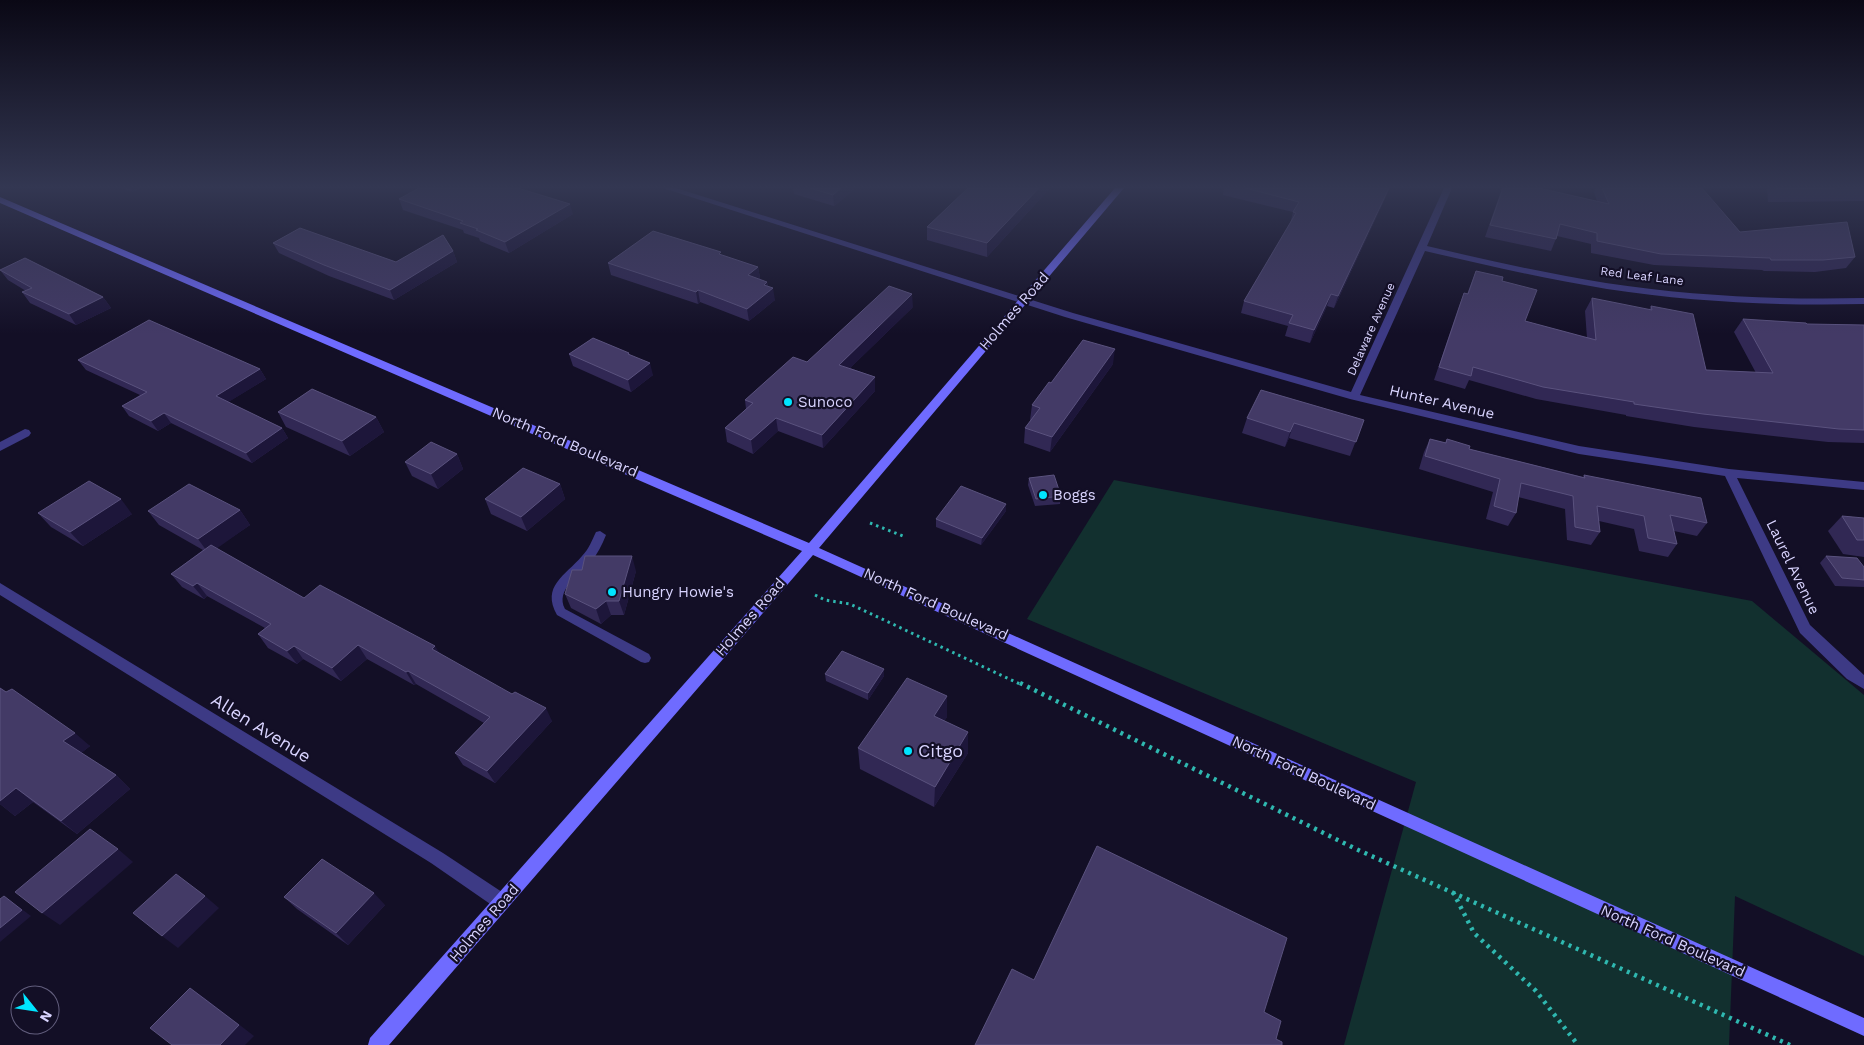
<svg xmlns="http://www.w3.org/2000/svg" width="1864" height="1045" font-family="'Work Sans',sans-serif">
	<style>
		.green { fill: #12302f }
		.lines { fill: none; stroke-linecap: round; stroke-linejoin: round }
		.path-far1 { stroke: #2fb8b0; stroke-width: 3; stroke-dasharray: 2.5 4; stroke-linecap: butt }
		.path { stroke: #2fb8b0; stroke-width: 4.5; stroke-dasharray: 3 5; stroke-linecap: butt }
		.lane { fill: #3d3a85; fill-rule: evenodd }
		.street { fill: #3d3a85; fill-rule: evenodd }
		.secondary { fill: #6f6bff; fill-rule: evenodd }
		.wall { fill: #312854 }
		.shaded-wall { fill: #1d163a }
		.building { fill: #433a66; stroke: #5a527e }
		.poi-dot { fill: #00e5ff; stroke: #130f26; stroke-width: 2 }
		.labels { text-anchor: middle; stroke-width: 4.5; stroke-linejoin: round; paint-order: stroke }
		.far-street-label { font-size: 12px; fill: #d9d4ff; stroke: #130f26 }
		.street-label { font-size: 15px; fill: #d9d4ff; stroke: #130f26 }
		.poi-label { font-size: 15px; fill: #d9d4ff; stroke: #130f26; text-anchor: start }
		.near-street-label { font-size: 18px; fill: #d9d4ff; stroke: #130f26 }
		.near-poi-label { font-size: 18px; fill: #d9d4ff; stroke: #130f26; text-anchor: start }
	</style>
	<rect width="100%" height="100%" fill="#130f26"/>
	<path class="green" d="M1114 480 1752 601 1864 695V956L1735 896 1729 1045H1344L1416 782 1027 619Z"/>
	<g class="lines">
		<g class="path-far1">
			<path d="M870 523 903 536"/>
			<path d="M815 595 825 600 850 604 1022 685"/>
		</g>
		<g class="path">
			<path d="M1020 683 1356 849 1790 1045"/>
			<path d="M1453 892 1474 933 1536 991 1578 1045"/>
		</g>
		<path class="lane" d="M600 531 606 535C602 545 597 555 590 563 579 575 555 590 565 609L649 654 651 658 649 662 645 663 641 662 557 615C541 586 565 576 582 556 589 549 592 540 596 532Z"/>
		<g class="street">
			<path d="M663 188H676L1073 313 1351 392 1444 188H1452L1427 246C1486 260 1545 273 1606 283 1691 296 1778 300 1864 298V304C1778 306 1692 302 1607 289 1545 279 1485 265 1425 251L1360 395 1579 446 1729 469 1864 482V490L1737 478 1810 625 1864 675V689L1847 679 1800 633 1725 476 1579 454 1350 399 1065 317Z"/>
			<path d="M25 429 29 430 31 433 29 436 0 451V442Z"/>
			<path d="M0 583 443 853 508 896 510 902 508 908 502 910 496 908 431 863 0 595Z"/>
		</g>
		<path class="secondary" d="M1115 188H1124L819 548 1864 1018V1036L813 555 389 1045H368L370 1038 802 551 0 203V197L809 543Z"/>
	</g>
	<g class="wall">
		<path d="M121 188H140L132 192Z"/>
		<path d="M793 188H856L834 206 794 194Z"/>
		<path d="M968 188H1050L987 257 927 240V227Z"/>
		<path d="M1224 188H1390L1334 308 1327 306 1310 343 1285 336 1288 326 1241 313 1244 301 1290 224 1293 212 1223 195Z"/>
		<path d="M1502 188H1539L1597 201 1594 192 1596 188H1702L1740 232 1855 257 1846 268 1815 272 1764 271 1762 270 1654 265 1591 253V244L1557 236 1551 251 1485 237Z"/>
		<path d="M1767 188H1864V201L1768 202Z"/>
		<path d="M399 199 573 214 509 253 480 241 479 238 464 233 463 230 403 210Z"/>
		<path d="M273 243 396 262 453 251 457 262 394 300 329 276 279 253Z"/>
		<path d="M722 255 758 267 760 278 759 279 767 282 768 286 775 300 749 321 700 302 698 304 611 275 608 263Z"/>
		<path d="M0 270 103 297 111 308 76 325 30 303 22 292 26 291 8 280Z"/>
		<path d="M1476 271 1502 281 1525 321 1587 338 1585 311 1592 298 1649 310 1651 306 1706 370 1756 373 1734 332 1743 319 1807 324 1864 325V443L1828 442 1694 427 1626 416V415L1536 399 1469 380 1465 389 1434 380 1459 306 1464 293 1467 294Z"/>
		<path d="M913 307 850 368 875 377V391L823 448 778 431 753 454 727 442 725 428 746 409 745 400 807 362Z"/>
		<path d="M629 353 630 355 653 375 631 392 573 366 569 354Z"/>
		<path d="M78 360 260 369 266 379 228 402 282 428 288 438 252 463 171 423 158 431 129 416 122 406 140 395 86 370Z"/>
		<path d="M1113 364 1050 452 1024 443 1025 428 1031 420H1030L1032 405Z"/>
		<path d="M278 412 376 417 384 432 350 456 286 427Z"/>
		<path d="M1247 418 1364 420 1350 456 1289 438 1285 447 1242 433Z"/>
		<path d="M1430 439 1445 443 1447 439 1469 449 1583 477 1584 475 1707 523 1697 536 1674 531 1677 544 1668 557 1639 551 1634 529 1599 521 1600 532 1591 545 1567 540 1565 509 1518 497 1516 513 1508 526 1486 519 1493 492 1419 469 1424 452Z"/>
		<path d="M457 454 463 469 438 489 412 476 405 462Z"/>
		<path d="M1029 478 1061 496 1060 504 1035 506 1028 485Z"/>
		<path d="M560 484 565 499 527 531 491 514 485 499Z"/>
		<path d="M240 510 250 525 216 548 304 598 440 654 552 721 495 783 463 765 455 753 484 723 416 684 414 685 367 659 341 681 303 659 297 664 268 648 258 634 265 628 207 596 204 599 182 587 171 574 203 550 159 525 148 511Z"/>
		<path d="M1006 511 981 545 936 527V519Z"/>
		<path d="M38 513 132 514 83 546 51 527Z"/>
		<path d="M1842 516 1864 518V557L1843 554 1828 531Z"/>
		<path d="M1826 556 1864 567V587L1835 586 1820 563Z"/>
		<path d="M636 571 624 615H611L601 624 571 608 565 594Z"/>
		<path d="M825 674 884 676 868 700 826 681Z"/>
		<path d="M0 688 90 746 81 753 116 775 130 789 77 834 33 802 15 816 0 804Z"/>
		<path d="M947 717 944 721 968 732V753L934 807 860 769 858 748Z"/>
		<path d="M284 897 385 905 348 945 297 909Z"/>
	</g>
	<g class="shaded-wall">
		<path d="M130 188H140L132 192Z"/>
		<path d="M841 188H856L834 206 833 195Z"/>
		<path d="M1039 188H1050L987 257V243Z"/>
		<path d="M1389 188H1390L1334 308 1338 296Z"/>
		<path d="M570 204 573 214 509 253 505 242Z"/>
		<path d="M453 251 457 262 394 300 390 290Z"/>
		<path d="M758 267 760 278 750 287 748 275Z"/>
		<path d="M767 282 769 292 773 288 775 300 749 321 747 309 764 285Z"/>
		<path d="M698 290 700 302 698 304 696 292Z"/>
		<path d="M912 294 913 307 840 378 839 365Z"/>
		<path d="M1331 294 1327 306 1310 343 1314 330Z"/>
		<path d="M103 297 111 308 76 325 69 314Z"/>
		<path d="M1115 349 1113 364 1050 452 1052 437Z"/>
		<path d="M650 363 653 375 631 392 628 380Z"/>
		<path d="M260 369 266 379 222 406 216 396Z"/>
		<path d="M875 377V391L823 448 822 435Z"/>
		<path d="M164 413 171 423 158 431 151 421Z"/>
		<path d="M376 417 384 432 350 456 342 441Z"/>
		<path d="M776 418 778 431 753 454 751 440Z"/>
		<path d="M1294 423 1289 438 1285 447 1290 432Z"/>
		<path d="M282 428 288 438 252 463 246 453Z"/>
		<path d="M457 454 463 469 438 489 431 474Z"/>
		<path d="M560 484 565 499 527 531 521 517Z"/>
		<path d="M121 499 132 514 83 546 70 532Z"/>
		<path d="M1006 504V511L981 545 982 538Z"/>
		<path d="M240 510 250 525 209 554 198 539Z"/>
		<path d="M632 556 636 571 624 615 619 601Z"/>
		<path d="M197 583 207 596 204 599 193 586Z"/>
		<path d="M606 601 611 615 601 624 596 609Z"/>
		<path d="M358 645 367 659 341 681 332 668Z"/>
		<path d="M294 646 303 659 297 664 287 651Z"/>
		<path d="M435 646 443 659 432 649Z"/>
		<path d="M884 669V676L868 700V693Z"/>
		<path d="M408 671 416 684 414 685 406 672Z"/>
		<path d="M947 696V717L934 737V716Z"/>
		<path d="M546 708 552 721 495 783 487 771Z"/>
		<path d="M968 732V753L934 807 935 787Z"/>
		<path d="M75 733 90 746 79 755 63 741Z"/>
		<path d="M116 775 130 789 77 834 61 821Z"/>
		<path d="M16 788 33 802 15 816 0 804V801Z"/>
		<path d="M118 849 133 862 60 925 42 913Z"/>
		<path d="M374 893 385 905 348 945 336 933Z"/>
		<path d="M4 896 31 916 0 942V928Z"/>
		<path d="M205 896 219 908 178 948 162 936Z"/>
		<path d="M190 988 206 999 254 1036 245 1045H220Z"/>
	</g>
	<g class="building">
		<path d="M419 188H518L570 204 505 242 476 230 478 229 460 223 463 221 399 199Z"/>
		<path d="M810 188H841L833 195Z"/>
		<path d="M968 188H1039L987 243 927 227Z"/>
		<path d="M1245 188H1389L1338 296 1331 294 1314 330 1289 323 1293 315 1244 301 1296 213 1293 212 1299 202Z"/>
		<path d="M1503 188H1539L1609 204 1602 188H1702L1740 232 1847 222 1855 257 1823 260H1771L1770 258 1661 254 1597 241V233L1560 224 1556 239 1490 225Z"/>
		<path d="M1777 188H1835L1777 189Z"/>
		<path d="M300 228 396 262 443 235 453 251 390 290 324 265 273 243Z"/>
		<path d="M653 231 721 252 719 254 758 267 748 275 767 282 764 285 773 288 747 309 698 290 696 292 608 263Z"/>
		<path d="M25 258 103 297 69 314 22 292 32 288 0 270Z"/>
		<path d="M1476 271 1503 277 1502 281 1537 290 1525 321 1596 340 1592 298 1652 310 1651 306 1693 314 1706 370 1773 373 1743 319 1806 323 1807 324 1864 325V430L1839 429 1703 414 1634 404V402L1543 387 1473 367 1471 376 1439 367 1464 293 1468 294Z"/>
		<path d="M889 286 912 294 839 365 875 377 822 435 776 418 751 440 725 428 753 403 745 400 793 357 807 362Z"/>
		<path d="M149 320 260 369 216 396 282 428 246 453 164 413 151 421 122 406 147 392 78 360Z"/>
		<path d="M593 338 629 353 628 354 650 363 628 380 569 354Z"/>
		<path d="M1083 340 1115 349 1052 437 1025 428 1040 408 1032 405 1049 382 1051 383Z"/>
		<path d="M312 389 376 417 342 441 278 412Z"/>
		<path d="M1261 390 1364 420 1356 442 1294 423 1290 432 1247 418Z"/>
		<path d="M1430 439 1446 443 1447 439 1470 446 1469 449 1585 478 1584 475 1701 498 1707 523 1670 515 1677 544 1648 538 1644 516 1597 506 1600 532 1575 527 1573 496 1521 483 1516 513 1494 506 1500 479 1425 456Z"/>
		<path d="M431 442 457 454 431 474 405 462Z"/>
		<path d="M523 468 560 484 521 517 485 499Z"/>
		<path d="M1054 475 1061 496 1036 499 1029 478Z"/>
		<path d="M89 481 121 499 70 532 38 513Z"/>
		<path d="M189 484 240 510 198 539 148 511Z"/>
		<path d="M961 486 1006 504 982 538 936 519Z"/>
		<path d="M1842 516 1864 518V540H1857Z"/>
		<path d="M211 545 304 598 320 585 435 646 432 649 512 694 515 692 546 708 487 771 455 753 490 717 408 671 406 672 358 645 332 668 294 646 287 651 258 634 271 624 197 583 193 586 171 574Z"/>
		<path d="M585 556H632L619 601H606L596 609 565 594 572 570H582Z"/>
		<path d="M1826 556 1857 558 1864 567V580L1842 578Z"/>
		<path d="M842 651 884 669 868 693 825 674Z"/>
		<path d="M907 678 947 696 934 716 968 732 935 787 858 748Z"/>
		<path d="M0 688 6 692 12 689 75 733 63 741 116 775 61 821 16 788 0 801Z"/>
		<path d="M90 829 118 849 42 913 15 892Z"/>
		<path d="M1097 846 1287 938 1264 1012 1281 1021 1276 1039 1282 1042V1045H975L1012 969 1034 980Z"/>
		<path d="M322 859 374 893 336 933 284 897Z"/>
		<path d="M176 874 205 896 162 936 133 913Z"/>
		<path d="M4 896 22 910 0 928V899Z"/>
		<path d="M190 988 239 1025 220 1045H172L150 1028Z"/>
	</g>
	<linearGradient id="sky" x2="0" y2="1"><stop stop-color="#0a0815"/><stop offset="0.56" stop-color="#333752"/><stop offset="1" stop-color="#333752" stop-opacity="0"/></linearGradient>
	<rect width="1864" height="334" fill="url(#sky)"/>
	<g class="poi-dot">
		<circle cx="788" cy="402" r="5"/>
		<circle cx="1043" cy="495" r="5"/>
		<circle cx="612" cy="592" r="5"/>
		<circle cx="908" cy="751" r="5"/>
	</g>
	<g class="labels">
		<g class="far-street-label">
			<text transform="translate(1642 276) rotate(7)" y="4">Red Leaf Lane</text>
			<text transform="translate(1371 329) rotate(-66)" y="4">Delaware Avenue</text>
		</g>
		<g class="street-label">
			<text transform="translate(1014 311) rotate(-49)" y="5">Holmes Road</text>
			<text transform="translate(1442 402) rotate(13)" y="5">Hunter Avenue</text>
			<text transform="translate(565 442) rotate(23)" y="5">North Ford Boulevard</text>
			<text transform="translate(1793 567) rotate(64)" y="5">Laurel Avenue</text>
			<text transform="translate(936 604) rotate(24)" y="5">North Ford Boulevard</text>
			<text transform="translate(750 617) rotate(-49)" y="5">Holmes Road</text>
			<text transform="translate(1304 773) rotate(25)" y="5">North Ford Boulevard</text>
			<text transform="translate(484 923) rotate(-49)" y="5">Holmes Road</text>
			<text transform="translate(1673 941) rotate(24)" y="5">North Ford Boulevard</text>
		</g>
		<g class="poi-label">
			<text x="798" y="407">Sunoco</text>
			<text x="1053" y="500">Boggs</text>
			<text x="622" y="597">Hungry Howie's</text>
		</g>
		<g class="near-street-label">
			<text transform="translate(261 728) rotate(32)" y="6">Allen Avenue</text>
		</g>
		<g class="near-poi-label">
			<text x="918" y="757">Citgo</text>
		</g>
	</g>
	<g transform="translate(35 1010) rotate(120)"><circle r="24" fill="#130f26" stroke="#625e7d"/>
	<path d="M0-4L9 19L0 12L-9 19Z" fill="#00e5ff"/>
	<text y="-8" font-size="14" font-weight="bold" text-anchor="middle" fill="#d9d4ff">N</text>
	</g>
</svg>
